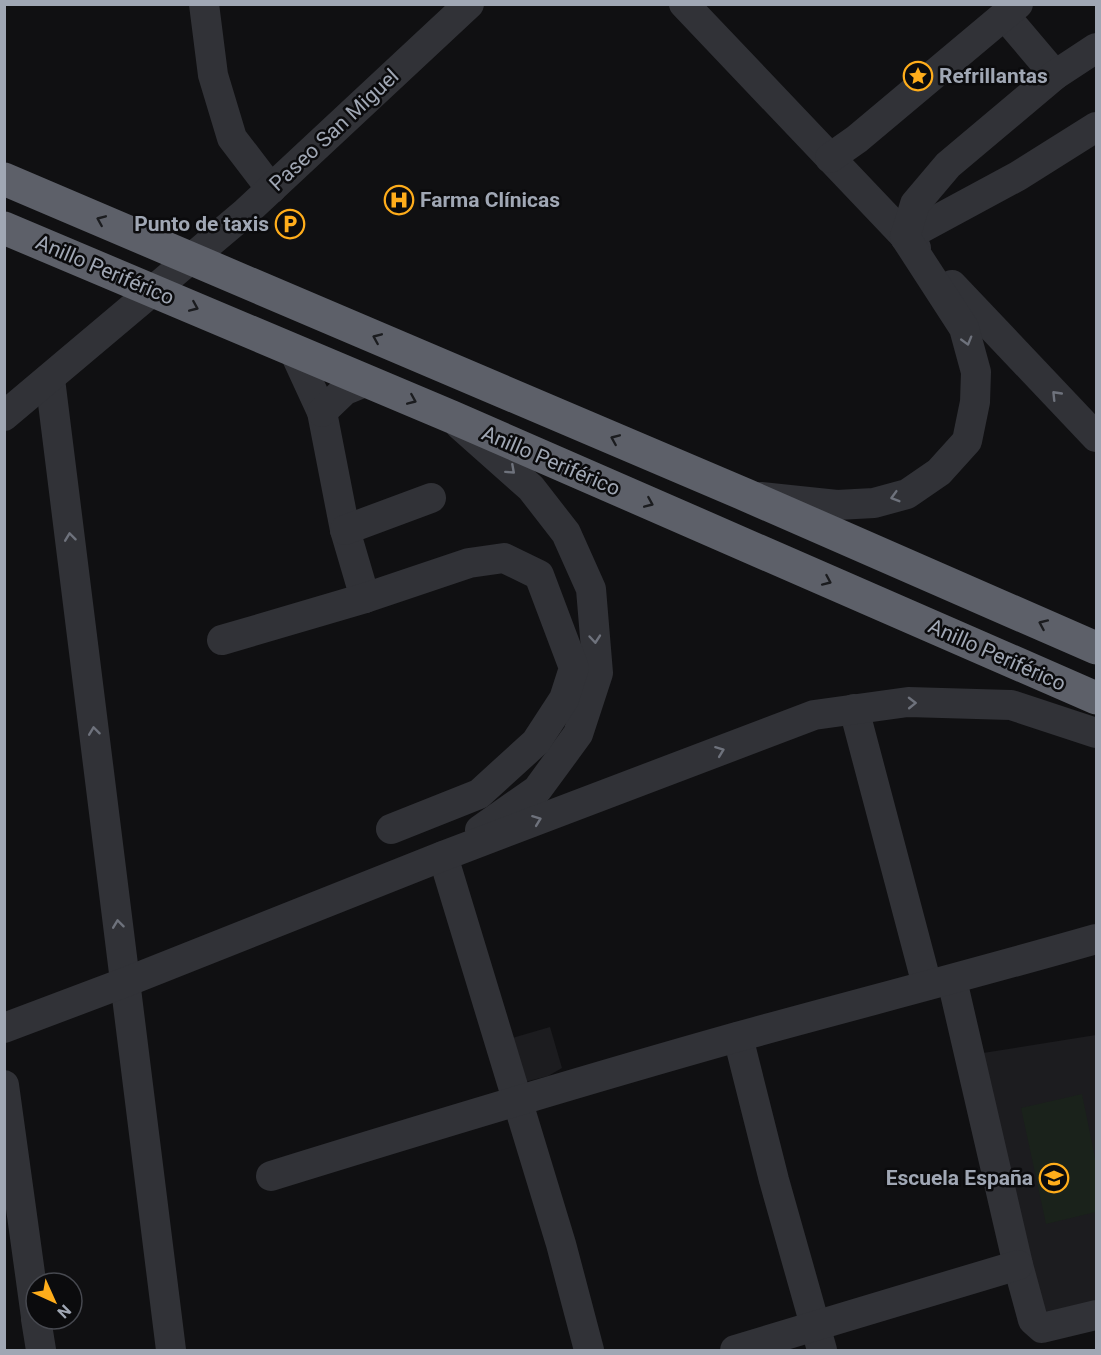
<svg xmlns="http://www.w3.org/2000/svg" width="1101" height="1355" font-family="Roboto,sans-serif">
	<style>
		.built { fill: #1c1c1f }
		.park { fill: #1a221b }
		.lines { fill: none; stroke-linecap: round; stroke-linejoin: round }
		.minor { stroke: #313237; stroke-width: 30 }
		.highway { stroke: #5d6069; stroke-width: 33 }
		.oneway { stroke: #1b1c1f }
		.oneway2 { stroke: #6e727c }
		.labels { text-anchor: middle; stroke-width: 5; stroke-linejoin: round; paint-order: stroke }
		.poi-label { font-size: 21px; font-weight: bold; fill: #a0a7b4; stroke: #0b0b0d; text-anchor: start }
		.street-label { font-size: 21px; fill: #a0a7b4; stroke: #0b0b0d }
	</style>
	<rect width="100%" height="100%" fill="#101012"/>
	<g class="built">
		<path d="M550 1027 562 1068 548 1076 513 1085 499 1042Z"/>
		<path d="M1096 1035V1303L1043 1317 983 1053Z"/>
	</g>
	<path class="park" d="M1082 1094 1096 1163V1212L1046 1224 1021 1108Z"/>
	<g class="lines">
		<g class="minor">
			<path d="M204 4 213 75 232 138 271 189"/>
			<path d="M684 4 916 248"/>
			<path d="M1005 16 1055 75"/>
			<path d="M830 158 857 139 1018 4"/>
			<path d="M905 237 1018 176 1096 127"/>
			<path d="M952 285 1096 437"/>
			<path d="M293 349 322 412 345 530 365 598"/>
			<path d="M50 379 171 1350"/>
			<path d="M322 412 345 390 367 381"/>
			<path d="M4 416 245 213 469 4"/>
			<path d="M460 425 531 488 566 533 591 589 598 673 578 734 537 790 480 830"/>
			<path d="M761 497 837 505 874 503 907 494 939 472 967 441 975 402 976 372 964 328 905 237 915 204 948 165 1055 75 1096 48"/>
			<path d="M345 530 431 498"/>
			<path d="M222 640 365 598 469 563 504 558 539 575 574 668 564 699 536 742 479 794 391 829"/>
			<path d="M854 709 927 985"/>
			<path d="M443 856 561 1244 589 1350"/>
			<path d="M952 980 1018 1265 1033 1320 1042 1328 1096 1315"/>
			<path d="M4 1028 126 982 443 856 814 715 908 702 1011 705 1096 733"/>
			<path d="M738 1037 774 1180 822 1350"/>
			<path d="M4 1085 36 1317"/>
			<path d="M271 1176C426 1128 581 1081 737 1037 857 1004 977 973 1096 939"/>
			<path d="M36 1319 41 1350"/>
			<path d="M735 1350 1018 1265"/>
		</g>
		<g class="highway">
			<path d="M4 179 746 495 1096 648"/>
			<path d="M4 228 452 417 1096 698"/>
		</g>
	</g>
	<defs><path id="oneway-chevron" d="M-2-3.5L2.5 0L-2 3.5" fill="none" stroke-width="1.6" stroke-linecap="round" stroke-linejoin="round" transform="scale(1.5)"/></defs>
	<g class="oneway">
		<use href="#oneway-chevron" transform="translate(101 220) rotate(-157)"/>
		<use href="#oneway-chevron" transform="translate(194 307) rotate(23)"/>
		<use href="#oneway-chevron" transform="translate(377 338) rotate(-157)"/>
		<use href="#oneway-chevron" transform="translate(412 400) rotate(23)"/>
		<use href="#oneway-chevron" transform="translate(615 439) rotate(-157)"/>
		<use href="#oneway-chevron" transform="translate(649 503) rotate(23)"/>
		<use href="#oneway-chevron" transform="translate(827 581) rotate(24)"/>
		<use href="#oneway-chevron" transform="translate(1043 624) rotate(-156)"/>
	</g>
	<g class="oneway2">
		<use href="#oneway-chevron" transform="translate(967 341) rotate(74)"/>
		<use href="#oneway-chevron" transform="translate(1056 395) rotate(-134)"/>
		<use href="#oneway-chevron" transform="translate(511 470) rotate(42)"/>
		<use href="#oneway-chevron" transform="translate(895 497) rotate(164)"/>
		<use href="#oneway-chevron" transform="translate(70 537) rotate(-97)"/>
		<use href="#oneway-chevron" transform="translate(595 639) rotate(85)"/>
		<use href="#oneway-chevron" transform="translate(912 703) rotate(-1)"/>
		<use href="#oneway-chevron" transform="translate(94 731) rotate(-97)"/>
		<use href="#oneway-chevron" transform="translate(720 751) rotate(-21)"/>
		<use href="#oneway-chevron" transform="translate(537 820) rotate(-21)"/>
		<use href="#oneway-chevron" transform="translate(118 924) rotate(-97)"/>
	</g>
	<defs>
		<g id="sight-ring" transform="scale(1.5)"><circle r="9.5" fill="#0b0b0d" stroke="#ffad1b" stroke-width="1.5"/><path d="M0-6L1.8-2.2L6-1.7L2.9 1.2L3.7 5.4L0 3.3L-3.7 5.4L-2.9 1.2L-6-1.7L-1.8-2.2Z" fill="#ffad1b"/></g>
		<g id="hospital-ring" transform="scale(1.5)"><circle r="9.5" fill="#0b0b0d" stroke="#ffad1b" stroke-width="1.5"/><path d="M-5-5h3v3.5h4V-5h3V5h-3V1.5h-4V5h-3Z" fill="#ffad1b"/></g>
		<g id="parking-ring" transform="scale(1.5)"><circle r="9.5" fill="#0b0b0d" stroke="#ffad1b" stroke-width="1.5"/><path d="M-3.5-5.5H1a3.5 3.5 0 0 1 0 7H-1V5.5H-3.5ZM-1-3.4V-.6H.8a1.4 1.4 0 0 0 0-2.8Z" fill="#ffad1b"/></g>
		<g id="school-ring" transform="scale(1.5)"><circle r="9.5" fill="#0b0b0d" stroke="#ffad1b" stroke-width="1.5"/><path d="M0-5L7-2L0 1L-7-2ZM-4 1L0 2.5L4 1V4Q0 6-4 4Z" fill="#ffad1b"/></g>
	</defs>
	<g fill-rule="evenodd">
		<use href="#sight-ring" x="918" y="76"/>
		<use href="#hospital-ring" x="399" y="200"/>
		<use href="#parking-ring" x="290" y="224"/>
		<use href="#school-ring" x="1054" y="1178"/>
	</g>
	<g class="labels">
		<g class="poi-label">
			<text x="939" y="83">Refrillantas</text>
			<text x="420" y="207">Farma Clínicas</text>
			<text x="269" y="231" text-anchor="end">Punto de taxis</text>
			<text x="1033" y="1185" text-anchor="end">Escuela España</text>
		</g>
		<g class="street-label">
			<text transform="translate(334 130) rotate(-43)" y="7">Paseo San Miguel</text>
			<text transform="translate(105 270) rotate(23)" y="7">Anillo Periférico</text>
			<text transform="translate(551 461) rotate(23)" y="7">Anillo Periférico</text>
			<text transform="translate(997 655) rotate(24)" y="7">Anillo Periférico</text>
		</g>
	</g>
	<rect width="1101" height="1355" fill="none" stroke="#a0a7b4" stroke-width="12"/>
	<g transform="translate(54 1301) rotate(135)"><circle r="28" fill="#0b0b0d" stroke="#474950" stroke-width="1.5"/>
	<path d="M0-4.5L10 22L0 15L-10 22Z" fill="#ffad1b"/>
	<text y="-9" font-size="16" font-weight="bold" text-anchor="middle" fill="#a0a7b4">N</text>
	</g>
</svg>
